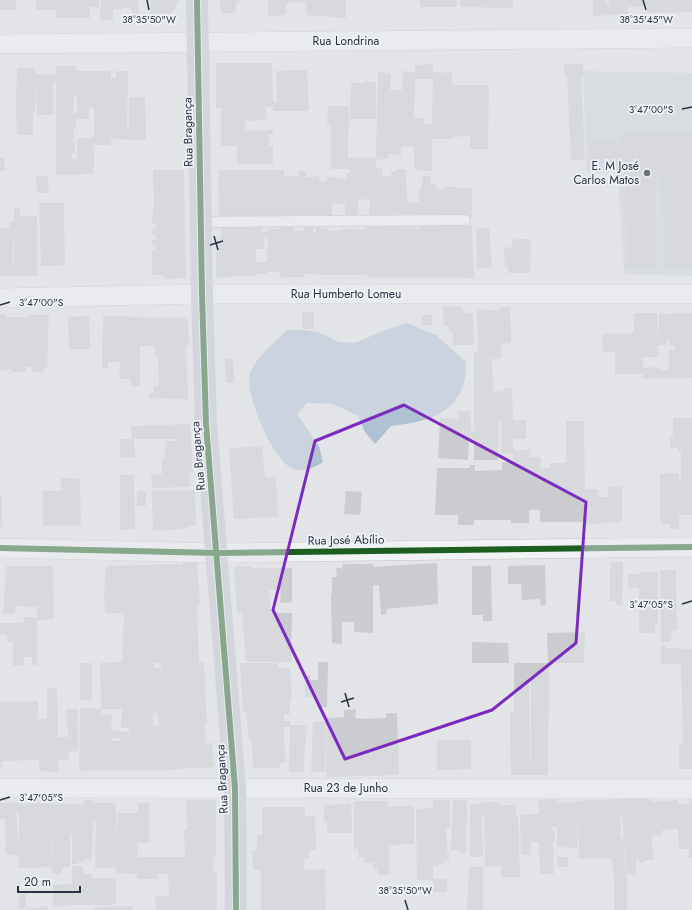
<svg xmlns="http://www.w3.org/2000/svg" width="692" height="910" font-family="Jost,sans-serif">
	<style>
		.built { fill: #cfd4da }
		.water { fill: #afc2d3 }
		.building { fill: #cacccf; fill-rule: evenodd }
		.lines { fill: none; stroke-linecap: round; stroke-linejoin: round }
		.lane-casing { stroke: #c0c2c5; stroke-width: 12 }
		.street-casing { stroke: #c0c2c5; stroke-width: 20 }
		.lane { stroke: #f1f2f3; stroke-width: 10 }
		.street { stroke: #f1f2f3; stroke-width: 19 }
		.secondary { stroke: #c2c5c9; stroke-width: 22 }
		.cycleway-casing { stroke: #eff2f7; stroke-width: 8 }
		.cycleway { stroke: #1b5e20; stroke-width: 6 }
		.marked { fill: none; stroke: #7b2cbf; stroke-width: 3; stroke-linejoin: round }
		.ticks { fill: none; stroke: #283241; stroke-width: 1.5 }
		.poi-dot { fill: #69707b; stroke: #eff2f7; stroke-width: 1.5 }
		.labels { text-anchor: middle; stroke-width: 3.5; stroke-linejoin: round; paint-order: stroke }
		.street-label { font-size: 12px; fill: #283241; stroke: #eff2f7 }
		.poi-label { font-size: 12px; fill: #283241; stroke: #eff2f7; text-anchor: end }
		.ticks-label { font-size: 10px; text-anchor: middle; fill: #283241; stroke: #eff2f7; stroke-width: 3.5; stroke-linejoin: round; paint-order: stroke }
	</style>
	<rect width="100%" height="100%" fill="#e2e4e7"/>
	<path class="built" d="M583 71 692 73V276L624 274 618 174 587 172Z"/>
	<path class="water" d="M407 323 436 335 466 362C465 368 466 377 464 383 453 418 421 422 391 426L375 444 365 432 358 416 333 404 307 403 297 414 319 446 323 462C315 467 307 471 297 470 274 467 249 401 249 380 250 360 275 343 287 330H305L320 333 339 342 355 343 385 330Z"/>
	<g class="building">
		<rect x="0" y="0" width="16" height="10"/>
		<path d="M36 0H99V7H90V18H57L56 10H36Z"/>
		<path d="M101 0H138L139 17H133L132 10H129L128 8 113 9V20H100Z"/>
		<path d="M151 0H178V2L174 10 169 14 151 15Z"/>
		<path d="M220 0H239V2H236V13H221Z"/>
		<path d="M268 0H346V18L306 15V2L286 3V15L268 16Z"/>
		<rect x="420" y="0" width="37" height="7"/>
		<path d="M460 0H513V8L460 7Z"/>
		<path d="M593 0H605V4H609V0H692V12L647 13V6L628 7V14L593 16Z"/>
		<path d="M216 63H272L273 102H277L276 71 307 70 309 111H273V107H264L266 109V114L264 115H266L267 120 245 121V131L273 130V135L269 134V146H273V164H237V146H221V108H216Z"/>
		<path d="M433 64V72L452 73V85H489L488 149H470V136L452 137V139H432V171H417V168L414 169V146L401 147V156L389 154V158L376 160V168L383 169 382 176H391V172H395V169H406L407 203 419 202V191L421 190 423 176H430L431 184H436V189H443V187H456L457 189 472 187V218L457 219V214L369 215 370 200 358 199V215H345V204H332V217L219 218 218 170H284V177L299 176V171H306V178L319 176V181H327V176L346 179V173H350V169H359H331V124H327L328 106H349L348 158 376 157 378 72 391 73 390 90H402L403 71 415 72V65ZM415 79H433L432 124 424 123V118H414Z"/>
		<path d="M564 64H583V76H581L585 160H571L567 77H565Z"/>
		<path d="M56 66H76L77 74V71H111V78H116V71H128L127 127H129V98L145 97 146 140 111 139V145H94V174L56 175V83L53 84V115H37L35 80V111H33V135H17L16 110 17 68H35V74L56 75ZM74 95H77V113H73ZM89 107 94 108V138H77V159H71L75 146 73 128H75L77 119H89Z"/>
		<path d="M364 81 376 82V119H350L351 84 352 83H364Z"/>
		<path d="M692 132V268H663L662 175H656V268L626 269 625 168H621V171H590L589 142H620V133Z"/>
		<path d="M4 157 5 171H0V158Z"/>
		<path d="M153 170H184L186 278 164 279V275H152V250H155V244L152 245V240H156L155 234H152V229H156L155 223H152V218L154 208Z"/>
		<path d="M36 176H48L49 193H37Z"/>
		<path d="M39 203H64L65 265 41 266Z"/>
		<path d="M14 208 20 209V216H37V276H0V228L10 227 9 223 14 222ZM13 241H14V265H13Z"/>
		<path d="M261 224V232L268 231V229H280V225H294V231H304V225H313V232H316V224L322 225V228H328L329 231H342L341 229H366V227H378V225H407V227H412L413 225H415V229H419V225H472L474 278 367 277V275H316V274H304V277H280L281 272H267V274H256V276L216 277 217 239H221V225ZM263 237H268L267 262H256V249H264Z"/>
		<path d="M489 228 492 267 477 268 476 229Z"/>
		<path d="M516 239H531L530 273H508V266H505L504 247 512 248V241Z"/>
		<path d="M460 306V308H463V314L473 313 474 345H453V332H449V326H444L443 307Z"/>
		<path d="M500 307H510L511 343 501 344V359H492L493 392 505 391V388H512L513 420H526V439L513 438V448L517 451 530 449V457H541L539 500 541 468H550V463H566V421H584L585 489H598V497H608V487L622 486V522L586 524V522H540V510H529V523H511V520H474V525H458V515H435L437 468H470V465H475V471L502 470V462L513 463V454L501 453 502 420H499L498 460H474V440H469L468 460 438 458 440 418 458 419V410L470 411 471 431H474V352L478 351 477 309 500 311Z"/>
		<rect x="302" y="312" width="12" height="17"/>
		<path d="M634 313H657L658 357H643V368L658 367V370H669V350H675L674 345H669V339H667V345H658L659 314 692 313V378L643 379V374H615V352H603L602 334 634 333Z"/>
		<path d="M0 314H6L5 317H27V315H49L47 367H44V372H32V367H26V372H11V369L0 371Z"/>
		<rect x="422" y="315" width="10" height="10"/>
		<path d="M89 316 90 349H69L68 317Z"/>
		<path d="M103 316 185 318 188 320 189 345 186 346 188 399 150 398 149 393H154V386H159L158 356H155L154 346H140V386H130L131 379H119L120 362H108V368L102 369Z"/>
		<path d="M233 358 234 382 226 383 225 359Z"/>
		<path d="M673 418H692V515H679V529H670V524H662V521H660V474L678 473 679 482H681V452H678V448H670V438L673 437Z"/>
		<path d="M190 424 193 473H189L190 487 152 488 151 475 162 474V458L165 459V441H179V439H134L135 458 120 457V439H132L131 426Z"/>
		<path d="M262 446 265 477H276L278 517 234 519 229 448Z"/>
		<path d="M120 475H134L135 529 120 530Z"/>
		<path d="M61 478 80 479 81 525 43 526V491H61Z"/>
		<path d="M195 490 196 525 181 529 153 531 152 491Z"/>
		<rect x="137" y="491" width="9" height="15"/>
		<path d="M346 491 362 492 360 515 344 514Z"/>
		<rect x="0" y="496" width="2" height="31"/>
		<path d="M182 562H197L200 605H197L199 663 204 662 207 723H204L206 743H212L214 767 177 769V770L79 771 80 708 101 709V715H112L111 732 112 730 129 732V727L121 728 122 709H101L100 663 122 662 124 613H105L104 596 106 566 180 564V565H182ZM154 663H161V668H154ZM153 713H157L159 726H154ZM112 738H121V741H111Z"/>
		<path d="M610 562H623L622 605H616V601H610Z"/>
		<path d="M437 563 438 604 386 609 387 614 381 615 379 585 373 586V633L354 632V622H342V644L332 643 331 594H332V577H337L336 568H342L343 564H373L374 567Z"/>
		<path d="M545 565 546 605H541L540 599 522 600 521 584H508V566Z"/>
		<path d="M6 566H53L54 619 37 620V665H32V657H24V665L13 666V642H7V635H0V623H23L24 617H37V607L15 606V613L3 615Z"/>
		<path d="M234 566H251L252 568H292V602L280 603 281 590H269L271 613H292L291 662H246L242 613H237Z"/>
		<path d="M472 566H491L492 621H483V615H472Z"/>
		<path d="M660 570H676L677 631H672L670 642H661Z"/>
		<path d="M640 572H658V624H655V633H639V588H628V574H640Z"/>
		<path d="M585 632 584 663H548L547 633Z"/>
		<path d="M472 642 508 643 509 663H472Z"/>
		<path d="M661 645H666V648L692 649V769H679V745H683L681 664H661Z"/>
		<path d="M318 662H328L327 707H317V697H305V676H310V680H318Z"/>
		<rect x="80" y="663" width="12" height="37"/>
		<path d="M240 663H278V669L290 668 292 700 290 699V714H284V721H290V725H307L303 772H289L290 727H284L285 763H279L280 768H253L252 741H249L246 711H243Z"/>
		<path d="M514 663H549L548 775H511L510 712H514ZM529 677H531V758L530 759Z"/>
		<path d="M47 688H57L58 737H68L66 709H78V751L68 752 69 759 58 760 59 772 39 771V760L2 761V768H0V702L38 701V719H47Z"/>
		<path d="M356 709 355 718 362 719 386 718V713H397L399 775 326 777 327 718 344 717V710Z"/>
		<path d="M313 722H326L325 772H311Z"/>
		<path d="M437 740H471V769L437 770Z"/>
		<path d="M650 798 651 802 678 800V804H689L690 816V798H692V858H689V849H679L678 829 662 830 663 835 652 836 653 860H645V863H640L639 860H636V875H627L625 850 623 851 627 878V910H614V874L611 858 579 859 578 817 577 848 557 847V827H552L555 838V841H553L554 874H540L539 842H531V855L521 854 520 815 539 814 538 800 556 799V803L578 802V801L598 800ZM622 816 624 838 621 839 620 817Z"/>
		<path d="M84 800H93V803H116V838L118 813H138V803H149V843H138L137 857H185L184 830H187L186 800H216V857H213V873H217V910H156L155 897 169 896 168 874H158V879H137V874L116 873V868H95L96 821H93L92 860H83V862H78V864H72V834H70V867H62V874H52V838H51L52 867 19 868V855L6 854 5 819H0V803L84 804ZM16 812 19 813V840H18Z"/>
		<path d="M433 800H450V827H446L447 852H449V860H445V863L439 864V866H433V879H447V892H433V880H417L416 809 433 808Z"/>
		<path d="M453 800H466L467 801 466 853H459V850H451Z"/>
		<path d="M354 801H388V806H414V844L389 845V875H378L377 869H373V863H364V858H358V849H354Z"/>
		<path d="M481 802H500V805H516V815H518L520 877H501V865L485 867 484 815H482L483 857H470V804H481Z"/>
		<path d="M351 804 352 833H327V822H324V805Z"/>
		<path d="M262 807H305V816H315L316 850H310L309 859H304V861H305L304 870 325 869 326 910H261V870H253L252 851 257 850V835H262Z"/>
		<path d="M557 857H568V867H558Z"/>
		<path d="M72 866H83V874H92V878H116V905H72L53 907V885L72 884Z"/>
		<path d="M469 867H483V910H467Z"/>
		<rect x="19" y="894" width="7" height="15"/>
		<path d="M130 906 133 907V910H94V907Z"/>
		<path d="M48 907V910H27V908Z"/>
	</g>
	<g class="lines">
		<g class="lane-casing">
			<path id="lane" d="M201 222 465 220"/>
		</g>
		<g class="street-casing">
			<g id="street">
				<path d="M0 44 692 38"/>
				<path d="M0 298 202 294H692"/>
				<path d="M0 548 218 553 692 547"/>
				<path d="M0 788 692 789"/>
			</g>
		</g>
		<use href="#lane" class="lane"/>
		<use href="#street" class="street"/>
		<path class="secondary" d="M197 0 202 294 206 424 235 788 236 910"/>
		<g class="cycleway-casing">
			<g id="cycleway">
				<path d="M197 0 202 294 206 424 235 788 236 910"/>
				<path d="M0 548 218 553 692 547"/>
			</g>
		</g>
		<use href="#cycleway" class="cycleway"/>
	</g>
	<path d="M0 0H692V910H0ZM404 405 586 502 576 643 492 710 345 759 273 610 315 441Z" fill="#e2e4e7" fill-opacity=".55" fill-rule="evenodd"/>
	<path class="marked" d="M404 405 586 502 576 643 492 710 345 759 273 610 315 441Z"/>
	<path class="ticks" d="M147 0 149 10M643 0 646 10M682 109 692 107M214 236 218 250M210 245 223 241M0 305 10 302M682 604 692 601M345 693 349 707M341 702 354 698M0 800 10 797M405 900 408 910"/>
	<circle class="poi-dot" cx="647" cy="173" r="4"/>
	<g class="labels">
		<g class="street-label">
			<text x="346" y="45">Rua Londrina</text>
			<text transform="translate(188 132) rotate(-91)" y="4">Rua Bragança</text>
			<text x="346" y="298">Rua Humberto Lomeu</text>
			<text transform="translate(198 456) rotate(-95)" y="4">Rua Bragança</text>
			<text transform="translate(346 540) rotate(-1)" y="4">Rua José Abílio</text>
			<text transform="translate(222 779) rotate(-93)" y="4">Rua Bragança</text>
			<text x="346" y="792">Rua 23 de Junho</text>
		</g>
		<g class="poi-label">
			<text x="639" y="170">E. M José<tspan x="639" dy="14">Carlos Matos</tspan></text>
		</g>
	</g>
	<g class="ticks-label">
		<text x="149" y="23">38°35'50"W</text>
		<text x="646" y="23">38°35'45"W</text>
		<text x="651" y="113">3°47'00"S</text>
		<text x="41" y="306">3°47'00"S</text>
		<text x="651" y="608">3°47'05"S</text>
		<text x="41" y="801">3°47'05"S</text>
		<text x="405" y="894">38°35'50"W</text>
	</g>
	<path d="M18 886v6h62v-6" fill="none" stroke="#283241" stroke-width="2"/>
	<text x="24" y="886" font-size="12" fill="#283241" stroke="#eff2f7" stroke-width="3" paint-order="stroke">20 m</text>
</svg>
